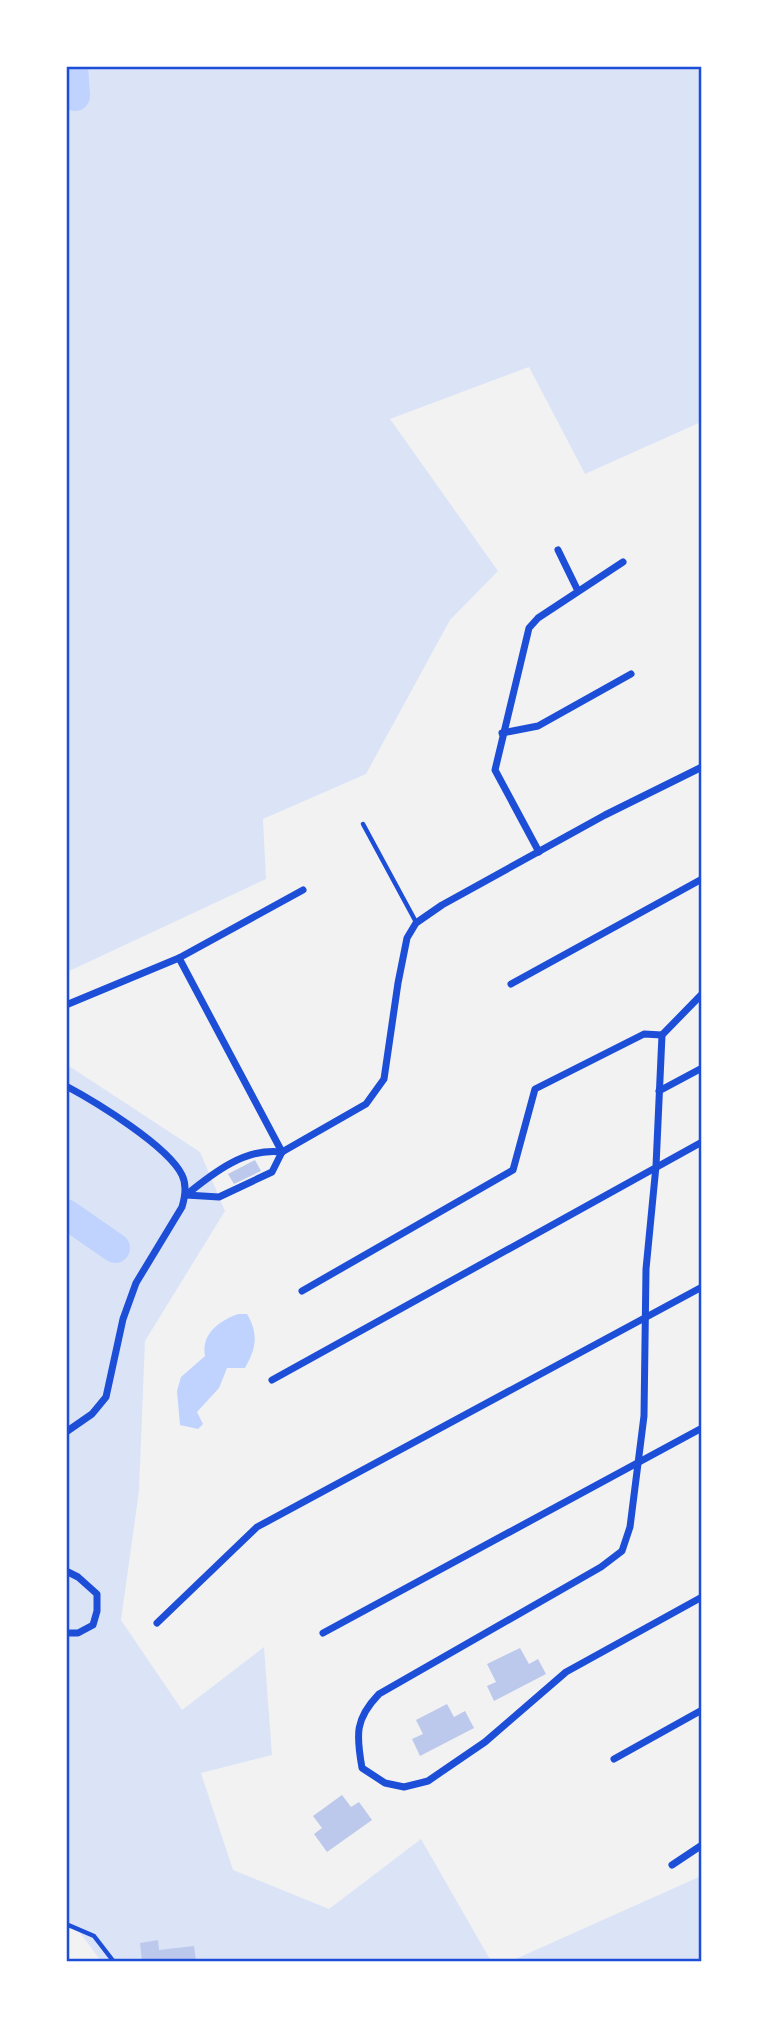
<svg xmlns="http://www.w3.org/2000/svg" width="768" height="2028" font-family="Ubuntu,sans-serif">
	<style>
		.green { fill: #dbe4f7 }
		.water { fill: #bfd3fe }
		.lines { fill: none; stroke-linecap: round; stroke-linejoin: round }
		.river { stroke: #bfd3fe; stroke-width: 30 }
		.building { fill: #bdc9ec }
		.service { stroke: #1d4ed8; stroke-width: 4.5 }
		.minor { stroke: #1d4ed8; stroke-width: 7 }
		.neatline { fill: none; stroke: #1d4ed8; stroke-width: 2.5 }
	</style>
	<rect width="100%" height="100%" fill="#f2f2f2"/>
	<g class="green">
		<path d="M66 67H702L701 422 585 474 529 367 390 419 498 571 450 620 366 774 263 819 266 879 67 972Z"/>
		<path d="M66 1064 200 1152 225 1211 145 1341 139 1491 121 1620 182 1710 264 1647 272 1755 201 1773 233 1870 329 1909 421 1839 491 1961H101L75 1926 67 1931Z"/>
		<path d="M701 1876V1961H511Z"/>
	</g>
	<path class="water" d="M238 1314H247C259 1334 256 1349 245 1368H227L219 1388 197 1412 203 1424 198 1429 180 1425 177 1391 181 1377 205 1356C201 1334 219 1321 238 1314Z"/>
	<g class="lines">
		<g class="river">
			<path d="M73 66 75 96"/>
			<path d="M66 1214 115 1248"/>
		</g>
	</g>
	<g class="building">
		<path d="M255 1160 261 1171 234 1184 228 1174Z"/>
		<path d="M520 1648 529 1664 538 1659 546 1674 494 1701 487 1686 496 1682 487 1664Z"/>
		<path d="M447 1704 454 1717 465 1711 474 1728 420 1756 412 1739 423 1734 416 1720Z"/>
		<path d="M342 1795 351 1807 359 1802 372 1820 327 1852 314 1834 322 1828 313 1816Z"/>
		<path d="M158 1940 159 1950 194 1946 196 1961 142 1962 140 1943Z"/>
	</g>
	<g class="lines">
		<g class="service">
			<path d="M363 824 416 922"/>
			<path d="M66 1924 94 1936 114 1962"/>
		</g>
		<g class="minor">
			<path d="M558 550 578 591"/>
			<path d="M502 733 538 726 631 674"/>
			<path d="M539 852 495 770 529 628 538 618 623 562"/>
			<path d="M179 958 282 1152"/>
			<path d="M511 984 702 879"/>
			<path d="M702 994 662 1035 656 1166 646 1269 644 1416 630 1527 622 1551 601 1567 379 1694C355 1719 356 1734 362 1768L385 1783 404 1787 428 1781 485 1742 566 1672 702 1597"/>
			<path d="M66 1005 179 958 303 890"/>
			<path d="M66 1086C96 1102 168 1146 182 1175 187 1185 185 1197 182 1207L136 1283 123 1319 106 1397 92 1414 66 1432"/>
			<path d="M659 1091 702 1068"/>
			<path d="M186 1195 219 1197 272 1172 282 1152 366 1104 384 1079 398 983 407 938 416 923 442 905 605 815 702 767"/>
			<path d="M186 1195C213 1173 246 1147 282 1152"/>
			<path d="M302 1291 513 1170 535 1089 644 1034 662 1035"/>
			<path d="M272 1380 702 1142"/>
			<path d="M66 1571 78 1577 97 1594V1611L93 1625 78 1633H66"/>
			<path d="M157 1623 257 1527 702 1287"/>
			<path d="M323 1633 702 1428"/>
			<path d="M614 1759 702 1710"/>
			<path d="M672 1865 702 1845"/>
		</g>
	</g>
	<rect width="768" height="2028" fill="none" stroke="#ffffff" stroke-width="136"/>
	<rect x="68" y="68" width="632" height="1892" class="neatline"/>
</svg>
